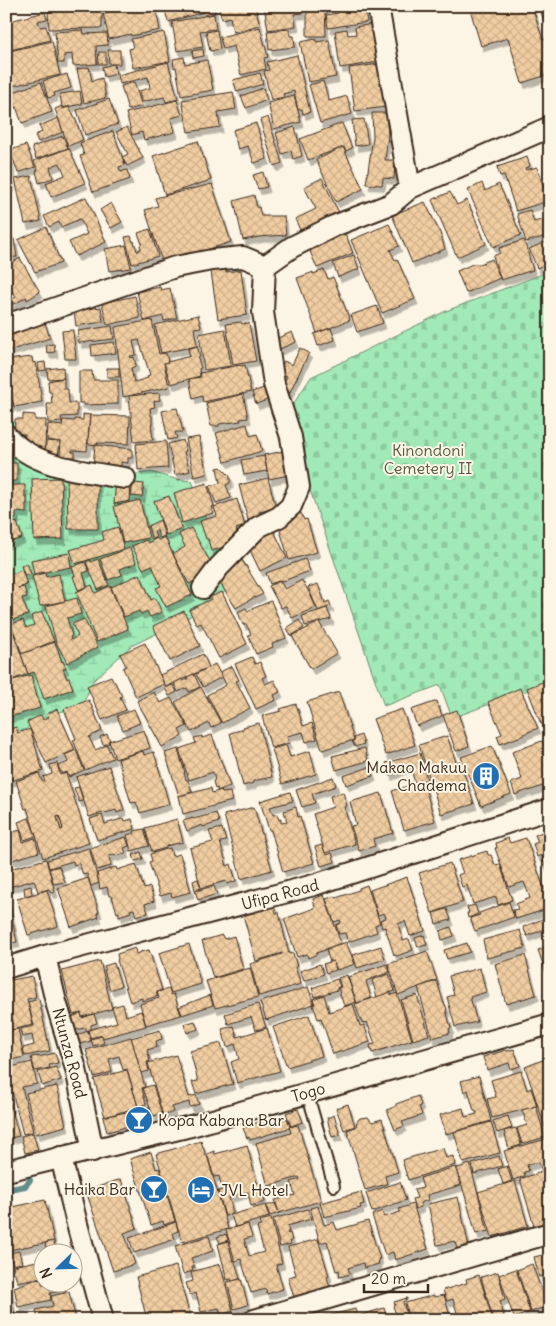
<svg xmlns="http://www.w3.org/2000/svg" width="556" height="1326" font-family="Delius,sans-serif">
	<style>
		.wetland { fill: url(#wetland-marsh); stroke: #6e8a6b }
		.cemetery { fill: url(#cemetery-stones); stroke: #6e8a6b }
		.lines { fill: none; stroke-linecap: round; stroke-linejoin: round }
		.stream { stroke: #648e8e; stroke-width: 6 }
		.building { fill: url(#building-cross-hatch); stroke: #3b2a1e; fill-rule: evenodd; filter: url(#shadow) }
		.service-casing { stroke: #3b2a1e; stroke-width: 14 }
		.minor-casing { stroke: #3b2a1e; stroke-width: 24 }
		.service { stroke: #fcf5e5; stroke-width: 10 }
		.minor { stroke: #fcf5e5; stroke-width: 20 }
		.labels { text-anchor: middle; stroke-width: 4; stroke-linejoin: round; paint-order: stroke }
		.park-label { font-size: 16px; fill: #545a44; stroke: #fcf5e5 }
		.poi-label { font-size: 16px; fill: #3b2a1e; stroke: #fcf5e5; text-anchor: end }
		.street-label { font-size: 16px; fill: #3b2a1e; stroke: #fcf5e5 }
	</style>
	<defs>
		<pattern id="wetland-marsh" width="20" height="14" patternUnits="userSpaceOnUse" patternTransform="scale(1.25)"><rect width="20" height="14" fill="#a1eab8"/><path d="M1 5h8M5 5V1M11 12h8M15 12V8" fill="none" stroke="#8cc99e"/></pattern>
		<pattern id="cemetery-stones" width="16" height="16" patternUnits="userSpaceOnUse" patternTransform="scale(1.25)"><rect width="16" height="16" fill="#a1eab8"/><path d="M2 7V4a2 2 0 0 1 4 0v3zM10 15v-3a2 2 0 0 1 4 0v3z" fill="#8cc99e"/></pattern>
		<pattern id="building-cross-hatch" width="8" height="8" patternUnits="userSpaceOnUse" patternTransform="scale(1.25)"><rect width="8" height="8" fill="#f0cda1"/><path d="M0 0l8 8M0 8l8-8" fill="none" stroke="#cfb08a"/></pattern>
		<filter id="shadow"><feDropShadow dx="3" dy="5.5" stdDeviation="0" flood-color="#0004"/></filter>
	</defs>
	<rect width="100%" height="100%" fill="#fcf5e5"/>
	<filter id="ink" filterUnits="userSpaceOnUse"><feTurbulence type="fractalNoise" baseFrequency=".02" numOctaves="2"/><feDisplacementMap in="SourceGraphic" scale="10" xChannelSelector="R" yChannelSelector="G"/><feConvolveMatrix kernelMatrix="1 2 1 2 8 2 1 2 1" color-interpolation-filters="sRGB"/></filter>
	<g filter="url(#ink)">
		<path class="wetland" d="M6 413 40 454 130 475 151 472 175 479 192 481 208 523 237 553 248 568 219 598 181 622 131 646 93 681 83 704 35 721 25 730 6 732Z"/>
		<path class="cemetery" d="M550 271V682L452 718 440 685 384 706 310 490 292 406 311 377 446 311Z"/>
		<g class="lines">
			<path class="stream" d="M6 1190 25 1186 30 1180"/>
		</g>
		<g class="building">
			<path d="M60 6H99V9H102V28L49 29 48 10H60Z"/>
			<path d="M150 6H155L160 30 131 36V34L109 39 103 13 127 8V11Z"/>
			<path d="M164 6H214L215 13 205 15 204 12 168 22Z"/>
			<path d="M218 6H255L260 25 233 32 230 17 222 19Z"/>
			<path d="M264 6H302L303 13 294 14 296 26 268 30Z"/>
			<path d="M307 6H325L326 36H307Z"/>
			<path d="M337 6H364L367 22 328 28 326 15 338 13Z"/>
			<path d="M469 6H532L543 40 550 38V74L522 83 508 38 481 46Z"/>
			<path d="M539 6H550V36H549Z"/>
			<path d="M45 12 47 19 38 21 40 27 46 26 50 40 6 51V22Z"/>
			<path d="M214 14 216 29 200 31 203 47 177 51 172 22Z"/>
			<path d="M373 24 379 62 340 68 335 31 347 29 348 35 356 34 355 27Z"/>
			<path d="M260 27 268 57 264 58 266 69 241 75 234 46 223 49 220 37Z"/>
			<path d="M289 29 290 36H294L295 47 269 50 267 31Z"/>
			<path d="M83 30 84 34 107 33 108 45 96 46 97 64 73 66 72 54 64 55V63H58L55 32Z"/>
			<path d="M217 30 220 49 210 51 206 32Z"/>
			<path d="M164 32 170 61 133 68 129 49 133 48 131 39Z"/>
			<path d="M316 39V42L329 40 336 77 308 82 300 42Z"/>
			<path d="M52 41 60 75 12 86 6 62V52Z"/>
			<path d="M203 49 204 56 193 58 192 51Z"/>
			<path d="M108 50H120V64H109Z"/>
			<path d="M99 52H106V64H98Z"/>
			<path d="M297 55 310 112 303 114 302 109 298 110 294 91 283 94 284 97 271 100 264 71 269 70 267 62Z"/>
			<path d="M184 57 185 64 207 60 213 90 181 96 176 67 174 68 173 59Z"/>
			<path d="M168 62 178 99 166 102 164 97 142 102 139 91 150 88 148 77 120 84 118 75Z"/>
			<path d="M114 64 116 74 104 77 102 67Z"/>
			<path d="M380 64 386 107 355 111 349 68Z"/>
			<path d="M89 67 92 81 102 78 106 98 84 103 77 69Z"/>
			<path d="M260 73 263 84 237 92 233 80Z"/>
			<path d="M67 74 71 88 54 93 55 96 48 98 43 81Z"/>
			<path d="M323 81 329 101 347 96 352 114 320 123 309 85Z"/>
			<path d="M41 82 52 112 22 123 11 93Z"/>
			<path d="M134 82 142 106 128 110 121 86Z"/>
			<path d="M263 88 267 100 246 108 241 96Z"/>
			<path d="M80 91 82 104 62 108 60 94Z"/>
			<path d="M233 92 236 109 218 112 220 127 188 132 182 100Z"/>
			<path d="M294 96 301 122 274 129 268 103Z"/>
			<path d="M109 99 118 124 85 135 77 110Z"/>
			<path d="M177 100 182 115 171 118 175 132 144 140 142 132 132 135 126 113Z"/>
			<path d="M62 106V109L69 107 72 113H73L83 140 68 146 55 109Z"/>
			<path d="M372 113H386L388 134 385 160H395L394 179 383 178 382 185 366 184 373 137Z"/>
			<path d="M268 117 282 163 274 166 260 120Z"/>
			<path d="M58 118 63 132 38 142 35 135 42 132 39 126Z"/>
			<path d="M364 119 368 144 355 146 352 120Z"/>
			<path d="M256 123 267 159 254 163 248 146 238 149 233 130Z"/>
			<path d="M342 123 352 148 346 151 344 147 308 160 300 139Z"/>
			<path d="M127 127 143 158 127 166 122 157 128 154 116 132Z"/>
			<path d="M295 127 302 156 293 159 291 151 282 154 276 133Z"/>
			<path d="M113 131 125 165 119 167 121 172 127 170 130 179 93 192 80 156 84 155 80 143Z"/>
			<path d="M63 136 68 148 36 159 32 147Z"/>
			<path d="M198 141 211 180 165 195 153 156Z"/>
			<path d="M26 145 35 167 18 173 10 150Z"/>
			<path d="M343 147 363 189 336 202 316 160Z"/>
			<path d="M69 148 85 183 51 197 46 183 65 175 60 163 50 167 53 178 39 183 36 171 38 170 34 161Z"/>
			<path d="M6 156H10L12 173H6Z"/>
			<path d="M527 157 530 166 525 168 526 170 537 167 548 201 516 211 504 175 500 176 497 167Z"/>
			<path d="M263 172 267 187 258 189 253 175Z"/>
			<path d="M31 176 41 221 25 224 15 179Z"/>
			<path d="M6 177H11L12 186 6 187Z"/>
			<path d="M322 178 340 215 302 234 295 219 316 209 304 187Z"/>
			<path d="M482 183 485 191 499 184 521 235 493 247 468 190Z"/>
			<path d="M212 184 231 242 163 264 145 210 158 206 155 198Z"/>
			<path d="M450 192 457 205 467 200 486 244 457 257 432 200Z"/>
			<path d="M254 195 257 208 259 207 261 216H284L286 235 259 237 243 240 234 201Z"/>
			<path d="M86 197 106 242 76 256 69 242 87 234 80 219 61 227 59 222 49 227 44 216Z"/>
			<path d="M425 202 440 233 445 249 412 263 392 215Z"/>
			<path d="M111 203 122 222 111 228 100 210Z"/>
			<path d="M530 210 534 222 548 218 550 223V235L526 242 517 214Z"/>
			<path d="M389 224 399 246 390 250 395 260 397 259 415 299 382 313 351 240Z"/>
			<path d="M46 227 61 263 35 272 18 240Z"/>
			<path d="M150 229 158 256 132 264 125 237 131 236 133 242 134 241 137 251H139V249H141L140 245 142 244 138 233Z"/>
			<path d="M345 233 353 253 317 268 309 249Z"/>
			<path d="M14 239 17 257 6 258V240Z"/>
			<path d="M524 240 533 270 501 280 493 256 500 253 499 248Z"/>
			<path d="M550 240V262L537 268 529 249Z"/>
			<path d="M126 245 131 268 109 271 105 249Z"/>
			<path d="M354 255 359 269 338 277 333 263Z"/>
			<path d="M20 258 40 292 27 300 26 297 15 304 12 299 16 297 6 281V266Z"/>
			<path d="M492 259 500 278 466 293 457 271 475 263 476 264H480Z"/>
			<path d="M224 262 226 272 241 270 247 315 218 319 210 265Z"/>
			<path d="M324 270 328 279 333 277 350 320 317 333 297 278 311 273 313 272V274Z"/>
			<path d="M160 287 161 290 170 288 177 318 164 321 163 316 144 321 137 292Z"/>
			<path d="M6 294 9 301 12 300 14 304 6 307Z"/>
			<path d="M135 296 140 318 107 325 102 303Z"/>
			<path d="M377 306 383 323 357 332 351 315Z"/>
			<path d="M101 307 103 322 76 326 74 311Z"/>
			<path d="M198 315 201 327 194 328 197 346 161 353 155 325Z"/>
			<path d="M44 320 50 338 8 351 6 345V331Z"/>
			<path d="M152 320 159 354 166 353 168 362 164 363 169 387 123 397 115 327ZM139 340 150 375 147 376 148 378 134 382 131 368 136 366 134 357 131 358 130 356 136 355 133 341Z"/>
			<path d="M241 322 242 324 249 323 256 361 233 365 226 324Z"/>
			<path d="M112 326 114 339 79 343 78 331Z"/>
			<path d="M331 328 335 340 318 346 314 334Z"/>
			<path d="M225 329 231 366 204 370 199 334Z"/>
			<path d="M73 330 76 359H65L62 331Z"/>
			<path d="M292 332 296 342 275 351 271 341Z"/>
			<path d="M114 342 116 353 92 356 91 345Z"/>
			<path d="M54 344 55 352 47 353 46 345Z"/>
			<path d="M197 346 200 357 198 358 201 368 199 369 200 376 171 384 164 363 190 356 188 349Z"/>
			<path d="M300 348 309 353 288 396 279 392 287 376 278 372 284 361 292 365Z"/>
			<path d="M32 357 33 363 36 362 42 402 14 407 6 360Z"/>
			<path d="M45 362 46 370 39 371 38 363Z"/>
			<path d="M240 365 241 366 245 365 251 392 203 402 202 396 193 399 189 379 201 377 200 373Z"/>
			<path d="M63 367 64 378 48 379 47 369Z"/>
			<rect x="107" y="368" width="12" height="9"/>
			<path d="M79 371H92L93 380H118V404L84 405V403H79Z"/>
			<path d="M64 378V389H68L69 403H77V416L61 417 62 422 48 423 47 404H52L51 392H49L48 381Z"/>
			<path d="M267 387 270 399 256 404 252 392Z"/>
			<path d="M6 388 7 391H9L13 405 6 407 9 413 6 415Z"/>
			<path d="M159 393 160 400 154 401 155 407 150 408 151 416H152V424H151L153 440 134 442 129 396Z"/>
			<path d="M243 394 248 418 240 419 241 421 219 424V426H211L206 403Z"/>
			<path d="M177 408 183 432H175L177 438 168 440 162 411Z"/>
			<path d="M23 414 35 415V420H46L45 451 32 450 33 444 24 443 25 434H14L15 419H23Z"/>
			<path d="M83 414 90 415 87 451 72 450V452H75V457L58 456 60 454 61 442 47 440 48 424 62 426 63 420 75 421V419L83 420Z"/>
			<path d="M90 415 130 416 129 444 97 443 98 445 89 444 88 443Z"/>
			<path d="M247 424 250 436 257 434 262 451 225 462 216 433Z"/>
			<path d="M199 437 207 474 194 477 186 439Z"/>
			<path d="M183 440 186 451 184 452 190 471 175 475 168 444Z"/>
			<path d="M46 441 60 442 58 456H45Z"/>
			<path d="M166 441 168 468 138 470 136 444Z"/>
			<path d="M95 445 132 449V458H128V463L121 462V470L93 466Z"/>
			<path d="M6 447H12V463H17V481H6Z"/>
			<path d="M284 451 289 475 269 479 264 455Z"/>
			<path d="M264 456 267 471 244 475 241 460Z"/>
			<path d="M221 467 230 476V483L226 485 231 498 216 503 209 486 220 483 217 468Z"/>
			<path d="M61 478 63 539 34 540 32 479Z"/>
			<path d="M67 478H98V529H68Z"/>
			<path d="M268 478 276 508 259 512 261 522 249 524 239 485Z"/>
			<path d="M116 479 131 482 130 501 114 504Z"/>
			<path d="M133 483 144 484 142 497 131 496Z"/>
			<path d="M207 483 214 506 211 507 213 513 182 523 174 493Z"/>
			<path d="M6 485H25V498H27V504H26V513L16 512V519H6Z"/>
			<path d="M169 496 182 529 166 535 154 501Z"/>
			<path d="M237 499 245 526 236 529 240 542 211 551 208 539H206L200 521 217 516 214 507Z"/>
			<path d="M140 500 149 538 123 543 114 506Z"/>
			<path d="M301 513 304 520 307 519 317 552 289 560 279 527 278 519Z"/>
			<path d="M160 520 165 536 159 538 157 530 154 531 156 538 152 539 148 526Z"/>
			<path d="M17 522 22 538 6 543V528L10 527V524Z"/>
			<path d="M118 527 124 549 75 564 70 550 104 540 102 532Z"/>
			<path d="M272 527 287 558 260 571 245 540Z"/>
			<path d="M191 528 215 570 189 584 173 554 185 547 179 534Z"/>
			<path d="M165 537 192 595 166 607 156 588 161 586 152 565 143 569 132 546 146 540 148 543 157 538 158 540Z"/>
			<path d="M130 548 136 563 120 569 122 575 108 580 100 559Z"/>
			<path d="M69 553 71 567 34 574 31 560Z"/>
			<path d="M98 559 109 585 98 590 86 562 90 560 91 562Z"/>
			<path d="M239 559 240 561 242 560 263 594 255 598V597L236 608 215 575Z"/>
			<path d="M305 559 310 571 283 581 282 580 270 584 266 573Z"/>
			<path d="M85 562 89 571 83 573 87 587 78 590 73 576H75L72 567Z"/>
			<path d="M27 563 31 574 25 576 21 566Z"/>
			<path d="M22 570 27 585 18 588 24 587 27 597 22 598 28 615 6 622V576Z"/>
			<path d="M45 573 46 577 59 574 65 601 40 606 32 576Z"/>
			<path d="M140 574 151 600 155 598 162 612 150 617 147 611 141 614 139 611 124 617 111 587Z"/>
			<path d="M302 580 309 592 316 607 292 618 286 606 281 608 269 586 280 581 285 589Z"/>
			<path d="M318 584 325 603 329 601 331 606 318 611 308 587Z"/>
			<path d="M92 585 95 593 110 586 128 629 97 642 76 592Z"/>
			<path d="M222 592 247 644 219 658 201 623 197 625 189 610 211 599 210 597Z"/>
			<path d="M77 598 81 614 67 618 72 636 70 637 71 640 78 636 72 624 84 619 98 647 67 663 56 642 46 606Z"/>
			<path d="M271 601 286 638 272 644 273 647 256 654 248 635 251 634 246 624 243 625 238 612 246 608 247 611Z"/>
			<path d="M327 608 331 619 305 626 302 616Z"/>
			<path d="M184 611 200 646 170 661 153 626Z"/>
			<path d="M42 612 54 641 22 654 11 624 23 620 26 628 34 625 31 616Z"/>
			<path d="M299 620 304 628 291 636 287 628Z"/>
			<path d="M319 622 337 653 311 669 292 636Z"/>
			<path d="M10 623 28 674 6 682V624Z"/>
			<path d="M55 642 62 662 63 661 66 668 63 669 67 679 69 678 73 689 44 699 34 672 28 674 21 654Z"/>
			<path d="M145 643 164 684 136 697 123 668 126 666 120 654Z"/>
			<path d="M203 654 209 667 166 687 160 675Z"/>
			<path d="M252 657 255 664 260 662 266 676 262 678 265 684 274 680 280 692 274 695 276 700 256 709 235 664Z"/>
			<path d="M215 664 222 677 203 687 196 674Z"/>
			<path d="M232 666 239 680 236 681 250 708 222 723 207 695 226 685 220 672Z"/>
			<path d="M194 674 200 687 189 692 187 688 178 692 174 683 182 679 183 681 188 679 187 677Z"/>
			<path d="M31 675 40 708 6 718V682Z"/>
			<path d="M111 676 114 682H115L119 691H118L120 692 122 696 120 697 126 710 102 720 87 686Z"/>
			<path d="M550 679V720L541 724 527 688Z"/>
			<path d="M173 685 177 692 169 696 165 688Z"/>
			<path d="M201 687 221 723 211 728 209 723 191 732 175 702Z"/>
			<path d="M520 688 538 728 524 734V735L500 744 497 736 502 734 488 702Z"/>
			<path d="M154 692 160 703 171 698 187 726 179 730 182 736 162 747 137 701Z"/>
			<path d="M339 692 354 740 322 750 307 702Z"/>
			<path d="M89 700 102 731 89 737 95 750 107 745 113 758 85 770 73 740 76 739 64 709Z"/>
			<path d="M437 701 442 716 417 726 411 710Z"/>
			<path d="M296 704 303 726 312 723 317 739 306 742 303 732 287 736 289 743 271 748 262 716 281 711 280 709Z"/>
			<path d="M57 709 75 750 46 763 27 722 41 715 43 720 49 717 47 714Z"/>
			<path d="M134 709 140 723 123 730 117 716Z"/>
			<path d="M402 709 415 745 386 755 373 719Z"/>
			<path d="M457 710 469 746 456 751 443 715Z"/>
			<path d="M259 723 272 777 253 781V783L243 786 230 733 244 729 243 727Z"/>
			<path d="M16 727 18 733 30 729 43 771 10 781 6 770V730Z"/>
			<path d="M144 730 150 748 115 759 109 741Z"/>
			<path d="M107 734 110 740 108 741 109 743 103 745 100 737Z"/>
			<path d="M212 735 230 786 218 791 217 788 215 789 213 781 215 780 213 772 189 780 179 749 196 743 194 738 202 736V738Z"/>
			<path d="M361 735 364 744 355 747 352 741 355 740 354 738Z"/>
			<path d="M447 736 456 762 460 761 474 804 441 814 419 745Z"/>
			<path d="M542 741 550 761V783L529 791 528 790 515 795 511 783 522 779 512 752Z"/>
			<path d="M286 745 290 757 310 751 316 774 282 784 272 749Z"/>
			<path d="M492 746 511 794 481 806 461 757Z"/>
			<path d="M365 748 368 761 336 770 332 756Z"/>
			<path d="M178 749 185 773H184L186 780H188L192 792 179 796 165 753Z"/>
			<path d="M76 750 84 770 69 777 67 772 62 774 58 766 68 762 65 755Z"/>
			<path d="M143 751 144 755 154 752 169 804 140 813 136 802 131 803 118 759Z"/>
			<path d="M420 753 427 779 415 783 410 766 399 770V771L389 775 386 763Z"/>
			<path d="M57 763 60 775 66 773 89 843 43 858 27 808 25 809 16 781 39 773 42 781H45L43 777 52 774 50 765ZM59 816 63 829 61 830 57 817Z"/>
			<path d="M109 766 124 810 117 813 116 810 105 813V812L89 817 76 777Z"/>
			<path d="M370 767 373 776 346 785 343 776Z"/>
			<path d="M333 777 336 786 312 794 315 803 302 807 296 790Z"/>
			<path d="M423 781 435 821 404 830 392 791Z"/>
			<path d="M79 787 83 801 79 802 74 788Z"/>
			<path d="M211 788 212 793 221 790 222 793 230 792 232 801 183 814 179 796Z"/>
			<path d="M290 792 293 801 270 807 273 815 277 814 279 820 281 819V823L287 822 284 811 296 807 298 817 300 816 314 863 283 872 271 830H269L260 801Z"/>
			<path d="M343 792 347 806 344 807 355 844 325 853 313 814 333 807 330 796Z"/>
			<path d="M381 793 393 833 373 839 375 846 359 851 351 826 356 825 350 802Z"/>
			<path d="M254 807 272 870 241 879 224 815Z"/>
			<path d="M216 813 219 822 203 827 202 825 187 831 183 821 193 818V819Z"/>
			<path d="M102 815 105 824 124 818 125 821 132 819 135 829 97 840 90 819Z"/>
			<path d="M59 816 63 829 61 830 57 817Z"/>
			<path d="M29 818 36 836 24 840 18 822Z"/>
			<path d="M177 819 183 842 166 846V848L152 852 145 828Z"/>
			<path d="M222 828 226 841 220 842 227 866 231 864 236 881 227 884 226 881 201 888 190 848 213 842 209 831Z"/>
			<path d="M144 829 149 846 131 851 127 835 135 833 134 831Z"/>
			<path d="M20 830 23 842 35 838 39 852 12 860 6 843 7 834Z"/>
			<path d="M547 830 550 835V879L541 855 537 857 533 844 538 842 535 835Z"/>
			<path d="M126 837 129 846 124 848 126 853 115 856 114 855 109 856 111 866 97 870 90 848Z"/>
			<path d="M508 838 510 843 526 838 550 905V908L516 919 513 910 518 909 516 904 530 898 524 882 509 887 495 848H497L496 843Z"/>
			<path d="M322 845 325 853H326L327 855 332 853 335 862 321 866 315 847Z"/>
			<path d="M89 848 99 883 91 886 87 874 83 875 79 863 74 865 73 861 49 868 47 860Z"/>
			<path d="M170 848 172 856 180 854 191 892 172 897 171 893 160 896 149 862 152 861 150 854Z"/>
			<path d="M487 851 488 855H491L495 865 500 864 512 900 498 905 496 897 473 904 467 885 462 887 458 875 463 873 458 860Z"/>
			<path d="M141 852 143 859 135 861 133 855Z"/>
			<path d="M46 859 55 892 51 893 49 889 38 892 34 880 9 887 6 876V870Z"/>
			<path d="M450 863 463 902 432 913 419 873Z"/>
			<path d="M136 864 144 889 150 887 154 901 145 904 148 913 136 916 134 909 130 910 131 912 119 916V912L117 913 112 896H109L107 887 100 889 97 873 116 867 117 870Z"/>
			<path d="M59 866 65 882 54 884 49 869Z"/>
			<path d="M407 877 425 931 410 936 405 921 398 924 403 941 409 939 413 950 397 956 394 955 385 927 382 928 380 920 386 918 384 913 378 915 370 890Z"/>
			<path d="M88 878 99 912 97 913 99 917 71 927 58 888Z"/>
			<path d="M198 879 201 888 195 890 193 881Z"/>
			<path d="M367 885 380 923 375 925 377 932 348 942 345 933 339 934 336 925 341 923 340 920 334 922 326 899 335 896 336 898 359 890V888Z"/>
			<path d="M31 886 32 894 25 896 24 888Z"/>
			<path d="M214 886 217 894 198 900 195 891Z"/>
			<path d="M47 890 58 926 28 935 17 899Z"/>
			<path d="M324 895 341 943 325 949V950L316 953 317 954 308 958 307 954 297 957 284 919 315 908 313 899Z"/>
			<path d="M6 900H8L17 942 6 944Z"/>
			<path d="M509 902 514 917 475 931 470 918 480 915 479 913Z"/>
			<path d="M274 905 276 913H279L289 954 293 953 297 967H295L301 984 259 996 250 964 282 954V953L256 961 243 915Z"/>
			<path d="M475 905 478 914 468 918 467 913H469L467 907Z"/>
			<path d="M447 909 451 920 436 924 433 913Z"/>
			<path d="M550 916V927L527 936 523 927Z"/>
			<path d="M451 927 454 936 442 940 440 931Z"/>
			<path d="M520 930 525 948 487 958 483 940Z"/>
			<path d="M222 935 224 939 234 936 243 969 213 978 202 941Z"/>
			<path d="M424 935 427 945 418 947 415 938Z"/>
			<path d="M346 942 355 964 337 970 333 961 330 962 326 950Z"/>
			<path d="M467 943 470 952 447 959 444 950Z"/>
			<path d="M189 944 201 984 171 993 159 953Z"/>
			<path d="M381 946 385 959 357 968 353 955Z"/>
			<path d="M550 946V984L538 950Z"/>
			<path d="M135 948 136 954 140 953V952L149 950 162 990 156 992 158 996 142 1001V998L130 1002 117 960 118 959 117 954Z"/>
			<path d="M427 951 437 980 398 995 388 964Z"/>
			<path d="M525 955 536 995 506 1004 495 964Z"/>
			<path d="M100 961 112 1009 82 1017 81 1013 73 1015 62 971Z"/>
			<path d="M333 961 336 970 326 973 323 964Z"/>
			<path d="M114 963 121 986 110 990 104 970H106L104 966Z"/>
			<path d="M320 964 324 974 304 981 300 971Z"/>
			<path d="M387 964 390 972 366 981 371 998 357 1003 348 977Z"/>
			<path d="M250 968 258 997 215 1008 206 981Z"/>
			<path d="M480 968 486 992 470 997 477 1022 455 1027 447 997 454 995 449 976Z"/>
			<path d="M389 974 395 991 377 997 372 980Z"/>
			<path d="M347 975 356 1002 344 1006 338 988 341 987 338 978Z"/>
			<path d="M32 976 36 997 27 999 33 1025 6 1031V981Z"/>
			<path d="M337 979 340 986 337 988V990L315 997 312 988Z"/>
			<path d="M437 981 444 1004H445L447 1009 446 1010 451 1028 449 1029 450 1033 432 1038 418 987Z"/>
			<path d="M308 987 314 1004 266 1020 260 1002Z"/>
			<path d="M169 989 171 995 174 994 181 1015 146 1025 140 1004 159 998 157 992Z"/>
			<path d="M391 992V995L397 993 412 1040 372 1053 370 1045 375 1044 367 1022 362 1023 355 1004Z"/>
			<path d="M210 995 213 1005 182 1015 179 1007Z"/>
			<path d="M324 995 329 1012 353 1004 360 1026 364 1025 370 1042 333 1054 321 1018 318 1019 313 1005 315 1004 313 999Z"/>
			<path d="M417 995 429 1035 413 1040 401 1000Z"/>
			<path d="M39 999 50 1051 25 1056 23 1048 34 1045 32 1035 22 1037 20 1029 34 1026 28 1002Z"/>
			<path d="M123 1004 126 1016 141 1011 146 1026 103 1038 102 1035 90 1038 88 1030 117 1022 112 1007Z"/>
			<path d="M258 1004 266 1027 256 1030 251 1017 228 1024 225 1014Z"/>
			<path d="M81 1013 82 1018 94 1014 97 1023 91 1025V1029L86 1031V1028L73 1030 70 1018Z"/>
			<path d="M309 1015 322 1056 287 1067 273 1027Z"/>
			<path d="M195 1021 198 1029 187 1033 184 1024Z"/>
			<path d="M234 1026 237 1037 267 1028 280 1071 237 1083 231 1062 239 1059 235 1044 227 1047 222 1029Z"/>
			<path d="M18 1029 24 1057 6 1061V1031Z"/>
			<path d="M160 1030 162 1039 156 1041 157 1047 147 1050 150 1061 147 1062 149 1071 141 1073 131 1038Z"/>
			<path d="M88 1031 91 1041 80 1044 77 1035Z"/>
			<path d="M102 1036 104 1043 93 1046 91 1039Z"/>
			<path d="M131 1037 145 1087 142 1088 146 1104 138 1107 127 1069 123 1070 119 1056 109 1059 112 1072 94 1077 86 1050Z"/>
			<path d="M221 1043 233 1084 196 1094 192 1082 198 1081 190 1051Z"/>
			<path d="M514 1049 520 1066 511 1069 509 1063 487 1070 483 1057 506 1050 507 1051Z"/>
			<path d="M55 1053 58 1063 49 1065 50 1068 35 1071 31 1057 38 1056V1057Z"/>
			<path d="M176 1055 189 1097 196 1095 199 1104 190 1107 189 1102 172 1107 173 1112 163 1116 148 1063Z"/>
			<path d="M550 1057V1138L549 1139 525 1067Z"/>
			<path d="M32 1062 37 1084 22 1087 33 1132 23 1134 6 1068Z"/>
			<path d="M56 1067 61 1080 42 1086 38 1072Z"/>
			<path d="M127 1070 138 1107 105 1117 94 1079Z"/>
			<path d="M521 1071 527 1090 531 1088 537 1106 492 1118 487 1099 496 1097 491 1080Z"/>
			<path d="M479 1076 491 1121 446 1134 440 1115 463 1108 465 1117 477 1114 476 1111H474L468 1090 464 1092 461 1081Z"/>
			<path d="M153 1085 162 1114 153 1116 143 1088Z"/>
			<path d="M57 1086 66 1126 36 1134 26 1093Z"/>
			<path d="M8 1096 19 1136 6 1139V1097Z"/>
			<path d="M418 1096 421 1105 419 1106 422 1115 402 1122 404 1126 395 1130 387 1110 396 1106V1104Z"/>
			<path d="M348 1104 355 1126 344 1130 336 1108Z"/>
			<path d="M536 1106 545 1137 522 1144 517 1128 527 1125 522 1110Z"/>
			<path d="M149 1107 152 1120 107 1132 103 1117Z"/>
			<path d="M298 1109 303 1122 291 1126 286 1113Z"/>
			<path d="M334 1115 340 1135 332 1137 327 1118Z"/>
			<path d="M508 1116 512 1128 497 1133 493 1121Z"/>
			<path d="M368 1117 372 1122 382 1119 398 1172 385 1176 387 1184 365 1190 347 1130 356 1127 357 1121 360 1118Z"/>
			<path d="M287 1118 290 1127 289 1128 250 1140 249 1137 247 1138 243 1128 262 1121 264 1126Z"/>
			<path d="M491 1122 500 1153 463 1163 454 1132Z"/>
			<path d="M298 1125 321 1201 279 1213 275 1200 295 1195 291 1182 300 1179 299 1177 268 1186 256 1143 291 1133 289 1127Z"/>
			<path d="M516 1128 521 1145 509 1149 504 1131Z"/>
			<path d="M33 1133 38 1150 25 1153 21 1136Z"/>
			<path d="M546 1139 550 1151V1168L542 1171 539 1162 527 1165 529 1171 524 1172 525 1176 513 1180 504 1151Z"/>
			<path d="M201 1141 206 1156 207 1155 228 1229 182 1242 156 1154Z"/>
			<path d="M247 1145 257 1183H260L265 1202 251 1206 248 1192 229 1197 233 1213 225 1216 218 1191 222 1190 219 1176 214 1177 207 1154 214 1151 215 1154Z"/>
			<path d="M443 1148 446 1158 453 1156 455 1165 408 1180 402 1160Z"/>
			<path d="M151 1152 156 1169 159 1168 175 1221 164 1225 163 1221 151 1225 130 1159Z"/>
			<path d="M499 1156 502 1166 474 1174 472 1164Z"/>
			<path d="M470 1164 488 1231 476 1234 457 1168Z"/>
			<path d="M507 1166 512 1181 503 1184 498 1169Z"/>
			<path d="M455 1167 461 1185 427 1195 428 1200 420 1203 421 1207 415 1209 412 1199 417 1198 414 1190 423 1188 420 1178Z"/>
			<path d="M550 1169V1221L534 1226 520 1179Z"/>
			<path d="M121 1179 137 1228 124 1233 135 1264 113 1271 86 1191Z"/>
			<path d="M515 1181 528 1226 492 1237 478 1192Z"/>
			<path d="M400 1182 406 1200 372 1212 366 1193Z"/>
			<path d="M361 1192 364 1204 360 1205 361 1208 324 1217 320 1203Z"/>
			<path d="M458 1197 469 1247 457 1250 455 1241 437 1245 428 1204Z"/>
			<path d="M45 1200 54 1241 9 1250 6 1238V1204L12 1202 13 1207Z"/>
			<path d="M275 1203 279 1213 270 1216 266 1206Z"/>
			<path d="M413 1204 428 1249 395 1260 393 1252 385 1255 372 1215 382 1211 384 1217 400 1212 399 1209Z"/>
			<path d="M265 1205 269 1217 235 1227 231 1215Z"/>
			<path d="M318 1206 324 1225 334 1222 337 1230 368 1221 380 1259H378L379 1264 364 1268 363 1263 348 1268 350 1274 340 1277 339 1270 336 1271 327 1241 320 1243 310 1208Z"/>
			<path d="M308 1209 311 1219 287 1226 289 1232H287L288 1234 290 1233 292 1241H290L291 1244 280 1247 273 1219Z"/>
			<path d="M271 1218 282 1263 276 1265 283 1289 267 1294 266 1289 251 1293 241 1259 235 1261 226 1230 248 1224 252 1237 244 1239 249 1256 264 1252 257 1227 261 1226 260 1221Z"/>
			<path d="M176 1222 178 1231 173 1233 175 1239 134 1253 129 1238Z"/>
			<path d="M226 1234 228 1240 220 1243 217 1237Z"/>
			<path d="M209 1236 213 1251 191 1258 195 1267H192L193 1271 183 1274 175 1246Z"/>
			<path d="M318 1239 329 1276 327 1277 330 1288 294 1298 288 1277 296 1275 288 1247Z"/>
			<path d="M54 1241 55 1247 61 1246 63 1254H47L45 1243Z"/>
			<path d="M228 1241 233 1261H235L240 1279 232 1281 231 1279 227 1280 218 1244Z"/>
			<path d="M19 1251 22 1263 13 1265 9 1253Z"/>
			<path d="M547 1254 550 1264V1292L547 1293 543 1276 539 1277 534 1257Z"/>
			<path d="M42 1260V1277L17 1282 13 1266Z"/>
			<path d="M220 1264 233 1311 221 1315 219 1308 201 1312 196 1293 190 1295 186 1283 193 1281 191 1272Z"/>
			<path d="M532 1264 547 1306 531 1312 517 1270Z"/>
			<path d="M176 1266 190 1316 177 1320H147L136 1277Z"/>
			<path d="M516 1269 530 1312 514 1318 499 1275Z"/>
			<path d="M498 1272 505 1299 500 1301 504 1316 493 1319 481 1277Z"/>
			<path d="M6 1274 12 1299 6 1300Z"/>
			<path d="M479 1275 493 1320H459L453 1299 447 1301 443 1290 467 1283 466 1279Z"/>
			<path d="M42 1279V1284H64L66 1291 50 1293 51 1300 18 1307 14 1287 34 1280Z"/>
			<path d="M241 1279 248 1305 234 1309 227 1282Z"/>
			<path d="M69 1292 76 1320H38L36 1310 53 1306 51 1296Z"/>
			<path d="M434 1295V1297L444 1295 451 1320H409L405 1303Z"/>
			<path d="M407 1298V1300L403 1302 408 1320H398L393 1306 395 1305 394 1302Z"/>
			<path d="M11 1300 16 1320H6V1301Z"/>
			<path d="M384 1308 388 1320H356L355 1317Z"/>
			<path d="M355 1309 357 1316 354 1317V1320H309L327 1315V1316Z"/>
		</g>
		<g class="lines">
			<g class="service-casing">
				<path id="service" d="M307 1092 334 1186"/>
			</g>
			<g class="minor-casing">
				<g id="minor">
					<path d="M378 6 410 188"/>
					<path d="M6 325 175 267 212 260 243 257 265 266"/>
					<path d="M6 435C35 469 84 471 125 478"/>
					<path d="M203 588 219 567 258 527 279 517 291 506 299 487 291 437 274 384 263 312 265 266 292 247 334 226 391 204 410 188 550 127"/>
					<path d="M45 956 56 1002 76 1069 93 1151"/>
					<path d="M6 968 45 956 314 885 550 809"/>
					<path d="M61 1157 77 1224 103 1320"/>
					<path d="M6 1171 195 1125 550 1024"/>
					<path d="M254 1320 550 1233"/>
				</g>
			</g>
			<use href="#service" class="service"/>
			<use href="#minor" class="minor"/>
		</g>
	</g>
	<defs>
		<g id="building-disc" transform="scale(1.4375)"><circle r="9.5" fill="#1f6fb2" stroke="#fcf5e5"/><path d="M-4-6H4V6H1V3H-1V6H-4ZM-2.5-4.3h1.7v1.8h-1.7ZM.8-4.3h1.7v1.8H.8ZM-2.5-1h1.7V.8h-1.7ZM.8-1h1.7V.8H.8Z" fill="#fff"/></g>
		<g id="bar-disc" transform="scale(1.4375)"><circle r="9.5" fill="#1f6fb2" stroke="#fcf5e5"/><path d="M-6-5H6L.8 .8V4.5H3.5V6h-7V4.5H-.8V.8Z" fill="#fff"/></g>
		<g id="hotel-disc" transform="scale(1.4375)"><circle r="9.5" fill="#1f6fb2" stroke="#fcf5e5"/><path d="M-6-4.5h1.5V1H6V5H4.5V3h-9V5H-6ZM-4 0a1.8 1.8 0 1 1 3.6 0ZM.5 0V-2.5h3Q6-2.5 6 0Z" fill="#fff"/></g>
	</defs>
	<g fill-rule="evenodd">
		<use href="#building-disc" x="486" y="776"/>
		<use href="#bar-disc" x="139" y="1120"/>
		<use href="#bar-disc" x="154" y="1189"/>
		<use href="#hotel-disc" x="201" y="1190"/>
	</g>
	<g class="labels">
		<g class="park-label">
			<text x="428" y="456">Kinondoni<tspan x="428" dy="18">Cemetery II</tspan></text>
		</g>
		<g class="poi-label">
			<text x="467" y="773">Makao Makuu<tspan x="467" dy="18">Chadema</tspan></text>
			<text x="158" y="1126" text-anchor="start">Kopa Kabana Bar</text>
			<text x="135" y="1195">Haika Bar</text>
			<text x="220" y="1196" text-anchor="start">JVL Hotel</text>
		</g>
		<g class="street-label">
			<text transform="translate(280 894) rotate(-15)" y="6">Ufipa Road</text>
			<text transform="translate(70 1053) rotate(75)" y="6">Ntunza Road</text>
			<text transform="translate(308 1092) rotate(-16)" y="6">Togo</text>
		</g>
	</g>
	<rect width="556" height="1326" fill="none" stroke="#fcf5e5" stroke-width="25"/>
	<rect x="12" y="12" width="531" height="1301" fill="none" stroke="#3b2a1e" stroke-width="2" filter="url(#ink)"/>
	<g transform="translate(58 1268) rotate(247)"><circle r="24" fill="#fcf5e5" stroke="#afa495"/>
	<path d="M0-4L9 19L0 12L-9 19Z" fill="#1f6fb2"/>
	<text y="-8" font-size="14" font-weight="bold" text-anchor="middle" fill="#3b2a1e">N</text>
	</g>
	<path d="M364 1284v8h64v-8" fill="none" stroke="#3b2a1e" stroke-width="2.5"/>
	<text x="371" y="1284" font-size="15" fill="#3b2a1e" stroke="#fcf5e5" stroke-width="4" paint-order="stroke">20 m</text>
</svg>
